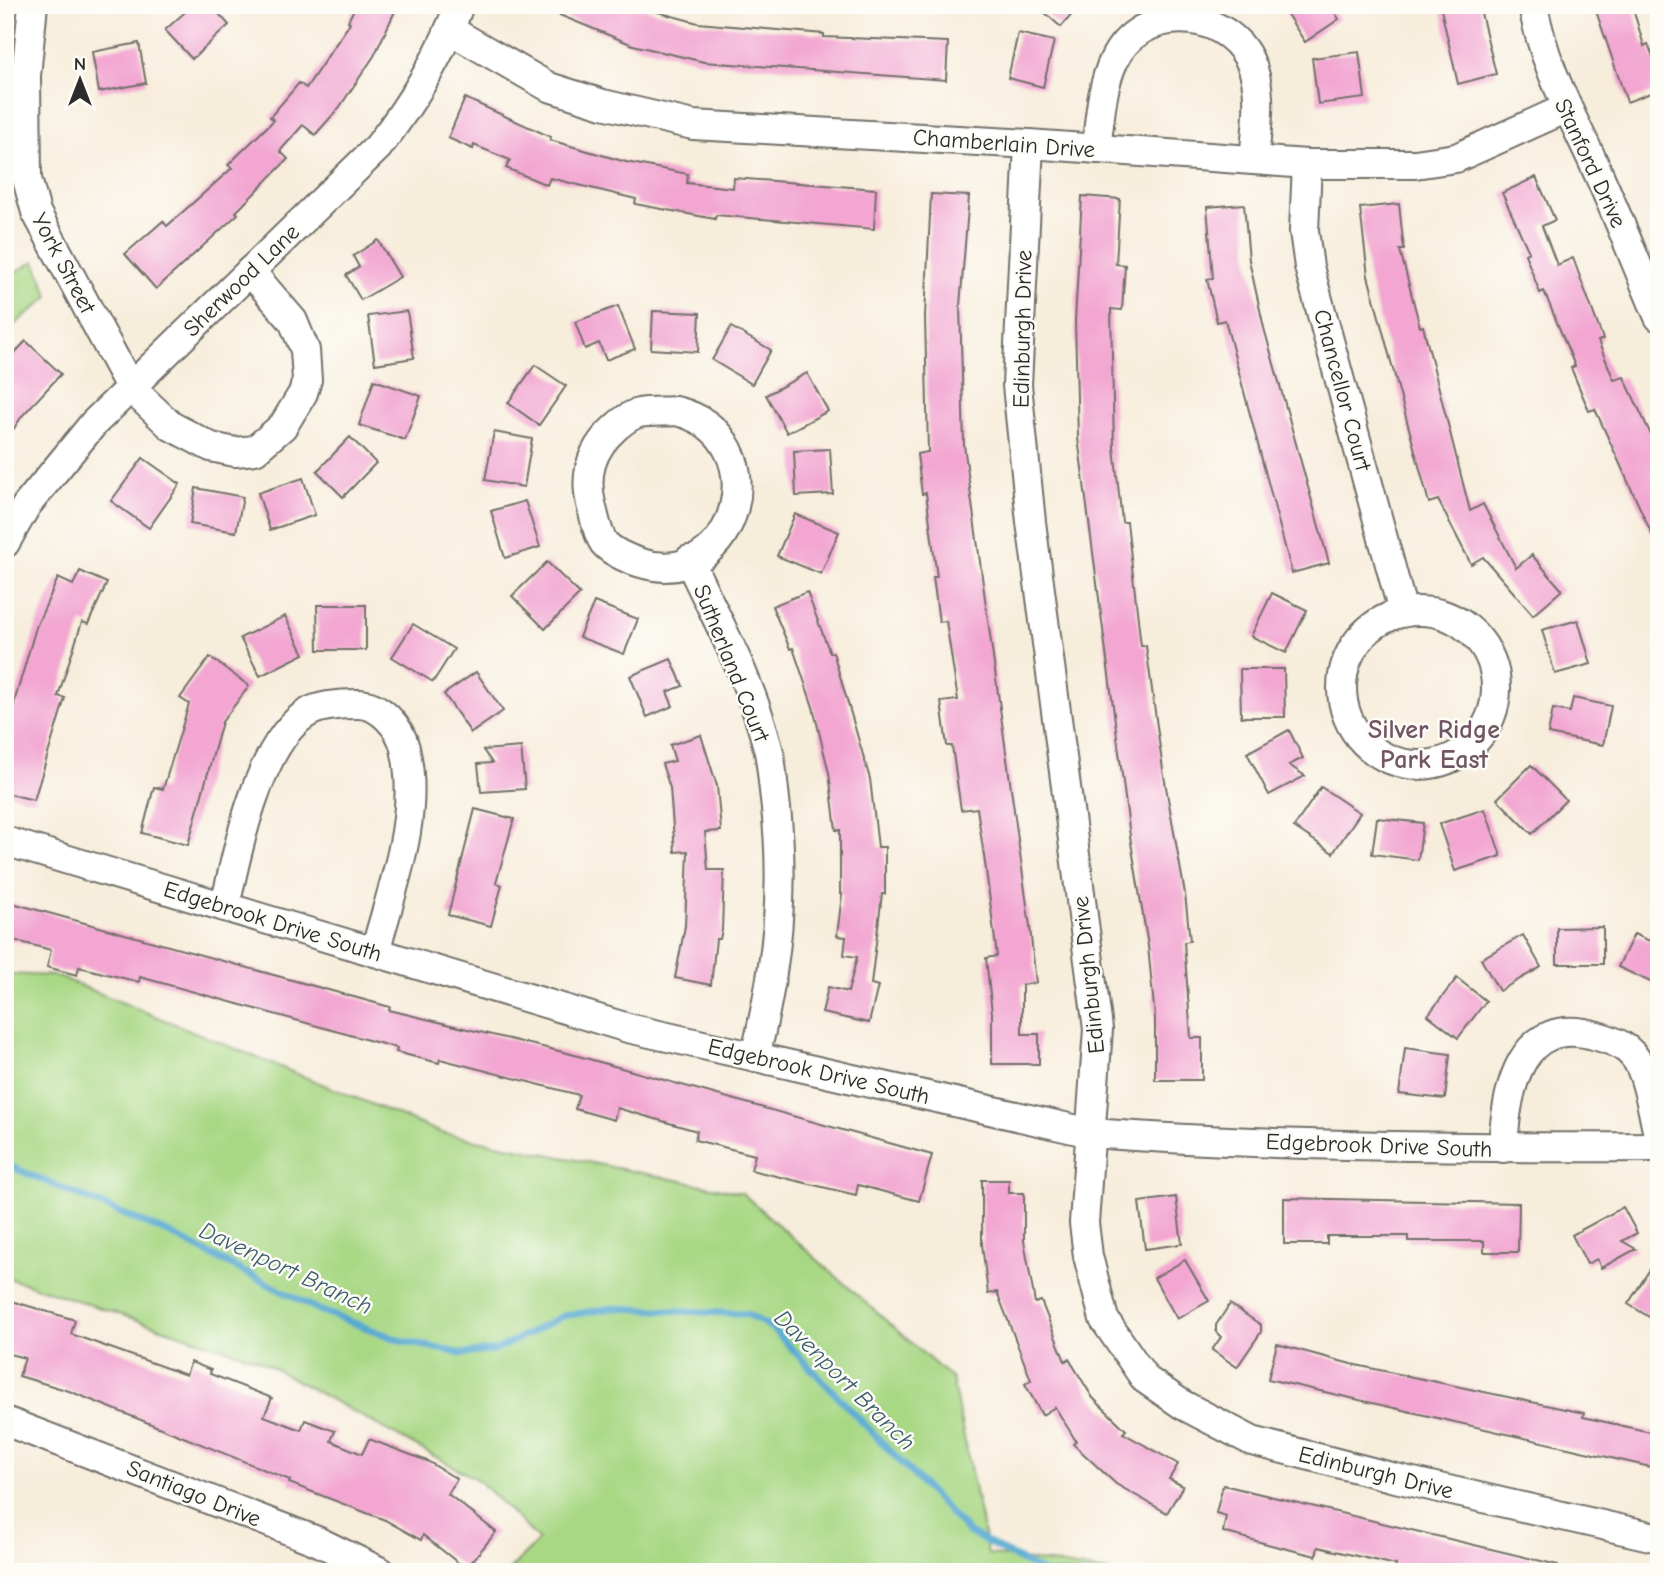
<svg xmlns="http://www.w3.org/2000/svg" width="1664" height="1577" font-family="'Comic Neue',sans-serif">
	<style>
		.green { fill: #a9d885; stroke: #6a8258; stroke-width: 2 }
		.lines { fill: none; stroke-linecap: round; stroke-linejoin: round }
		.stream { stroke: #54a8d0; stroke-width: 7 }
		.building { fill: #f2a6d1 }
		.street-casing { stroke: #726f69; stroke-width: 32 }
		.street { stroke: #fff; stroke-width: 28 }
		.labels { text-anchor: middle; stroke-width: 5; stroke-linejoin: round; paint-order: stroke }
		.street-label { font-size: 23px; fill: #2b2b2b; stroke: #fdfcf7 }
		.water-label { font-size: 24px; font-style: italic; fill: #3b5d6d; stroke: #fdfcf7 }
		.quarter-label { font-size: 26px; font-weight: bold; fill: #715665; stroke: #fdfcf7 }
	</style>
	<rect width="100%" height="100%" fill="#fdfcf7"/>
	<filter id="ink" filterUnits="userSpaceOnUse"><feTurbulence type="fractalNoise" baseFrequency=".0143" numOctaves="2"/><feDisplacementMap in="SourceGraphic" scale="14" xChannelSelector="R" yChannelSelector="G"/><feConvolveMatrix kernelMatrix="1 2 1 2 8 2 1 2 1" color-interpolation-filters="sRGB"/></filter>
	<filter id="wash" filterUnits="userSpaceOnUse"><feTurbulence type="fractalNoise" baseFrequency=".00686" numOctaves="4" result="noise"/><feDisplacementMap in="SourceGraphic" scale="28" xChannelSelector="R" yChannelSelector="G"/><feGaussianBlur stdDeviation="1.57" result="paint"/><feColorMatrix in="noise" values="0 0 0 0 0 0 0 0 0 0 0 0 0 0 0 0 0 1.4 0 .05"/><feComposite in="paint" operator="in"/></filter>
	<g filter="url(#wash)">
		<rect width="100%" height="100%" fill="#f7eddb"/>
		<g class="green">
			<path d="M35 261 49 297 5 332V278Z"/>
			<path d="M5 974 57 976 442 1133 742 1193 952 1379 988 1554 1111 1572H507L539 1540 478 1480 257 1359 5 1277Z"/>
		</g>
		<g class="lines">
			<path class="stream" d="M5 1164 168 1233 319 1310 402 1341 463 1354 496 1350 563 1316 613 1308 747 1314 772 1328 968 1532 1042 1572"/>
		</g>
		<g id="blocks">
			<g class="building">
				<path d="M193 5H211L229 25 192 59 165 30Z"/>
				<path d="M356 5H398L374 56 339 108 315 135 303 125 280 151 288 159 236 212 238 214 156 289 125 254 163 221 167 226 232 168 228 165 274 120 270 117 299 83 306 88 350 23 348 21Z"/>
				<path d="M535 5H632L698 23 824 34V37L948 42 946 80 704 62 633 45Z"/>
				<path d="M1036 5H1080L1061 27Z"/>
				<path d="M1281 5H1330L1339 19 1305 42Z"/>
				<path d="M1440 5H1479L1496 74 1458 84Z"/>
				<path d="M1594 5H1632L1644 46 1648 44 1659 72V90L1627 102Z"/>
				<path d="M1018 33 1054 41 1043 87 1008 78Z"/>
				<path d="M139 43 146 83 99 92 92 52Z"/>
				<path d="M1359 52 1365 98 1318 104 1312 58Z"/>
				<path d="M465 98 551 137 550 140 626 162 688 174 687 183 733 188 734 178 876 189 874 229 716 215 715 219 635 204 636 199 550 178 547 185 506 168 510 160 474 145 473 149 448 138Z"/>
				<path d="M1536 177 1555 220 1542 226 1557 265 1573 258 1603 339 1598 341 1614 380 1624 377 1659 452V550L1595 409 1589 411 1571 368 1575 366 1544 291 1540 293 1525 254 1529 252 1502 193Z"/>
				<path d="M931 194 969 196 960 306 964 445 1030 927 1036 983 1022 985V1034H1039V1064H992V1013L986 958 997 956 986 870 977 808 961 810 952 746H947L941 702 958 700 946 621 939 622 933 577H937L926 493 922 494 917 454 928 452 925 316Z"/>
				<path d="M1082 196 1120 199 1116 264 1125 265 1122 310 1111 309 1114 447 1122 522H1127L1141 646H1146L1163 770 1185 894 1190 941 1184 942 1191 1038H1202V1080H1155V1018L1148 946 1130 836 1078 438 1075 321Z"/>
				<path d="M1244 204 1249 260 1264 328 1329 563 1292 573 1225 320 1217 322 1207 279 1213 278 1207 207Z"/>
				<path d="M1399 204 1404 250H1400L1420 327 1423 326 1470 511 1483 504 1516 568 1532 555 1562 590 1533 615 1483 557 1471 564 1438 500 1429 503 1368 276 1360 208Z"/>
				<path d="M378 240 400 277 361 300 346 275 359 267 353 256Z"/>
				<path d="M618 306 635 349 606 360 599 343 585 349 575 322Z"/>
				<path d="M407 311 414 358 375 364 368 316Z"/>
				<path d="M653 311 700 313 698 352 651 349Z"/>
				<path d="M731 327 771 350 752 384 712 360Z"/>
				<path d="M26 341 61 374 22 416 5 442V363Z"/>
				<path d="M535 365 566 386 539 425 508 403Z"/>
				<path d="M807 373 828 411 787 433 766 395Z"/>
				<path d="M374 380 421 396 405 440 359 425Z"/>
				<path d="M494 432 532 439 524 487 485 480Z"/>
				<path d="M350 437 376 463 343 497 317 471Z"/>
				<path d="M830 449 833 494 796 496 794 451Z"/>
				<path d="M143 458 180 484 149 528 111 501Z"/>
				<path d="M303 478 315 515 270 530 258 493Z"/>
				<path d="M196 488 243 497 236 532 190 524Z"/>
				<path d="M525 501 540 547 505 558 491 511Z"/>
				<path d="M795 514 839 532 821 574 777 556Z"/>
				<path d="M547 562 580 594 545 629 512 596Z"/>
				<path d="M80 571 107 583 88 624 82 622 58 696 65 698 34 800 5 793V734L36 627 58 578 73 585Z"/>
				<path d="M807 592 830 653 833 652 870 779 878 847H885V894H882L871 984 878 986 869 1023 822 1013 828 987 848 992 857 957 844 955 846 937 837 936 842 894H840V830H836L829 773 813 707 793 648 790 649 772 606Z"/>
				<path d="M1272 593 1307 610 1286 653 1251 636Z"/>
				<path d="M594 602 638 619 624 654 579 637Z"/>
				<path d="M317 605H366V650H318Z"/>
				<path d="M285 616 304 654 260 676 240 638Z"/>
				<path d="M1578 620 1591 664 1555 674 1542 630Z"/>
				<path d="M413 624 454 649 433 682 392 657Z"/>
				<path d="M210 657 249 686 222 722 188 845 142 833 154 787 163 789 189 704 180 698Z"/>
				<path d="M671 659 683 686 667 692 673 706 647 717 630 676Z"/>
				<path d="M1240 669H1284L1285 717H1241Z"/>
				<path d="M476 672 503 711 471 733 444 694Z"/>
				<path d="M1573 698 1611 706 1603 745 1548 734 1553 709 1570 712Z"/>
				<path d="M1289 730 1303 758 1289 765 1305 776 1269 795 1247 753Z"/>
				<path d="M701 735 717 786 721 831 705 832 708 870H724L722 930 720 939H716L711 985 675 978 685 926 688 851 675 852 670 788 662 764 675 761 670 745Z"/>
				<path d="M521 747 525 789 481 792 478 764 492 763 483 750Z"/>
				<path d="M1531 765 1566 800 1532 834 1497 799Z"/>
				<path d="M1321 787 1360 813 1333 853 1294 827Z"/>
				<path d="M475 809 514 819 496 883 502 885 491 926 448 915Z"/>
				<path d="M1485 809 1501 856 1455 871 1439 824Z"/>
				<path d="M1377 818 1423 823 1418 860 1372 854Z"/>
				<path d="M5 901 390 1007 389 1010 571 1054 932 1155 919 1201 858 1185 856 1195 751 1170 755 1155 695 1140 697 1131 617 1108 614 1120 575 1109 579 1095 440 1059 439 1063 396 1052 397 1048 140 977 139 982 79 967 77 975 47 967 51 950 5 938Z"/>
				<path d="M1603 927V964H1557V928Z"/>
				<path d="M1634 934 1659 945V986L1618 967Z"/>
				<path d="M1523 935 1541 967 1499 991 1481 959Z"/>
				<path d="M1457 978 1486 1001 1458 1038 1428 1015Z"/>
				<path d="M1405 1048 1450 1054 1445 1099 1399 1094Z"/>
				<path d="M982 1180H1009V1193H1024V1241L1035 1303 1041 1301 1065 1361 1069 1359 1093 1398 1126 1430 1123 1433 1178 1464 1169 1479 1183 1486 1167 1513 1116 1484 1073 1444 1076 1441 1055 1407 1042 1415 1025 1384 1031 1380 997 1292 988 1294 982 1244Z"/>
				<path d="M1176 1197 1182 1244 1145 1249 1139 1202Z"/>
				<path d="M1284 1198 1519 1203 1518 1252H1484V1241H1408V1236H1327V1244H1284Z"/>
				<path d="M1623 1207 1637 1233 1622 1241 1636 1249 1601 1268 1597 1259 1587 1264 1572 1235Z"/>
				<path d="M1659 1255V1323L1628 1304Z"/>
				<path d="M1185 1260 1209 1301 1177 1319 1154 1278Z"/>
				<path d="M5 1299 75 1320 71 1334 186 1375 191 1362 211 1370 210 1374 272 1398 264 1416 301 1430 305 1420 335 1431 331 1441 362 1454 369 1439 427 1461 457 1479 448 1494 496 1532 466 1569 423 1535 421 1540 385 1520 289 1483 290 1480 69 1391 19 1376 25 1358 5 1353Z"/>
				<path d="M1230 1304 1261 1325V1332L1237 1367 1212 1350 1221 1337 1216 1332V1325Z"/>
				<path d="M1277 1344 1351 1364 1584 1413 1583 1417 1659 1434V1469L1268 1379Z"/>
				<path d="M1223 1485 1558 1565 1557 1572H1395L1396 1565 1318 1547 1316 1556 1271 1545 1223 1532 1226 1516 1216 1513Z"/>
			</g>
		</g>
	</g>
	<g filter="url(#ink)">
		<use href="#blocks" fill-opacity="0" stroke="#726f69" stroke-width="2"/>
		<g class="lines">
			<g class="street-casing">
				<g id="street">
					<path d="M33 5 26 76 27 179 36 212 130 387 171 426 211 447 235 452 255 450 283 426 303 393 307 380 305 350 293 321 250 271"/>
					<path d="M1533 5C1543 63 1570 112 1594 164 1617 214 1637 266 1659 317"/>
					<path d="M450 30 549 87 603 104 693 125 1029 144 1307 164H1415L1456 158 1567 108"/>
					<path d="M1029 144 1017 385 1031 522 1098 1029 1084 1223 1088 1256 1104 1319 1145 1379 1183 1405 1252 1441 1391 1477 1659 1538"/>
					<path d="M1096 149C1100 120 1101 87 1114 60 1139 6 1222 6 1249 59 1264 89 1257 126 1254 159"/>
					<path d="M1307 164 1304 231 1309 267 1403 612"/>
					<path d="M676 411C780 436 738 593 641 563 628 559 613 553 604 543 597 533 595 519 592 508 583 475 591 449 616 427 623 421 630 415 639 413 650 411 664 412 676 411Z"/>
					<path d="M5 543 26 506 94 423 378 147C411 104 441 57 459 5"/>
					<path d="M689 560C718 622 753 685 769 752 772 767 773 784 775 799 786 892 777 966 755 1057"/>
					<circle cx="1419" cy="688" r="77"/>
					<path d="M5 841 628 1028 1091 1133C1279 1147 1470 1148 1659 1147"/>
					<path d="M225 907C236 855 259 737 311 711 324 705 343 704 358 704 380 704 400 727 405 748 421 816 392 888 375 952"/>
					<path d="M1503 1148C1506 1091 1519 1013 1597 1036 1615 1041 1631 1047 1640 1066 1650 1087 1653 1116 1659 1138"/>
					<path d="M5 1421 317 1541 381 1572"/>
				</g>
			</g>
			<use href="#street" class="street"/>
		</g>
	</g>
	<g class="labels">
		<g class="street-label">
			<text transform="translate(1004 143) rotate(4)" y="8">Chamberlain Drive</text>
			<text transform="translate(1591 163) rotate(65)" y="8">Stanford Drive</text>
			<text transform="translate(64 263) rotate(62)" y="8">York Street</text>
			<text transform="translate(241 280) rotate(-44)" y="8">Sherwood Lane</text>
			<text transform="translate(1022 329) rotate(-89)" y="8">Edinburgh Drive</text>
			<text transform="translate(1343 390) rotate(75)" y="8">Chancellor Court</text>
			<text transform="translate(732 663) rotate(68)" y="8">Sutherland Court</text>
			<text transform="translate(273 921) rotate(17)" y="8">Edgebrook Drive South</text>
			<text transform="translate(1088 975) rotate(-96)" y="8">Edinburgh Drive</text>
			<text transform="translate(819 1071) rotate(13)" y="8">Edgebrook Drive South</text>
			<text transform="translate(1379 1145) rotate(2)" y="8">Edgebrook Drive South</text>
			<text transform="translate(1376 1472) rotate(14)" y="8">Edinburgh Drive</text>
			<text transform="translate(194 1493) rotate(22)" y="8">Santiago Drive</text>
		</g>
		<g class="water-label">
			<text transform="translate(286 1268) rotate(25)" y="8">Davenport Branch</text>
			<text transform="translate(845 1380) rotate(45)" y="8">Davenport Branch</text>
		</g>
		<g class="quarter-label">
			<text x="1434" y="738">Silver Ridge<tspan x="1434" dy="30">Park East</tspan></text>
		</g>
	</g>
	<rect width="1664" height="1577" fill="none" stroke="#fdfcf7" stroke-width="28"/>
	<g transform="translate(80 80)" stroke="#fdfcf7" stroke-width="5" paint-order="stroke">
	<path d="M0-5L12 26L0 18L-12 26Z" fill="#2b2b2b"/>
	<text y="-10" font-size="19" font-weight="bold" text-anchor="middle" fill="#2b2b2b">N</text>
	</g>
</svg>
